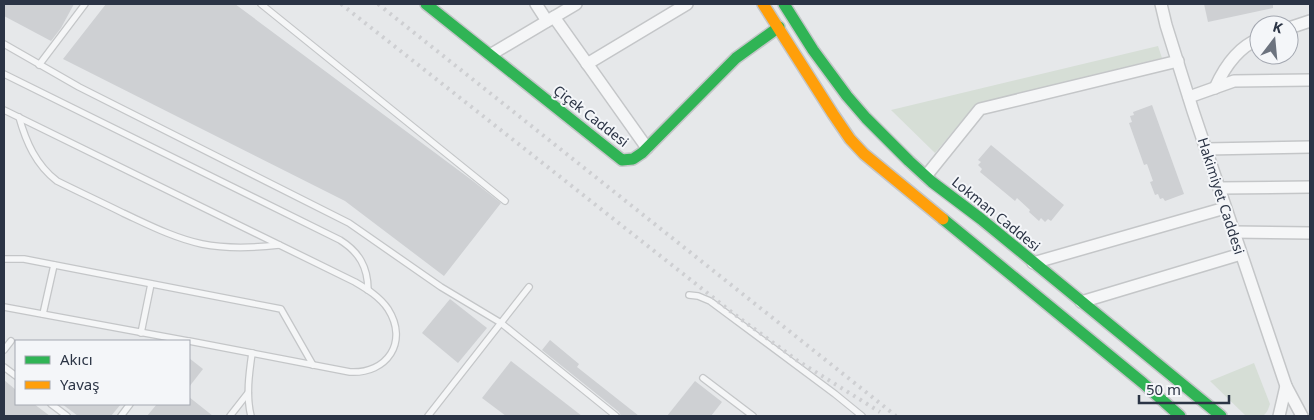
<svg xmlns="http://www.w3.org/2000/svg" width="1314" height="420" font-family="'Noto Sans',sans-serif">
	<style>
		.green { fill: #d6ded6 }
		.building { fill: #ced0d3 }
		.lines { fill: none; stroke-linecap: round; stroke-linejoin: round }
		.lane-casing { stroke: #c4c6c8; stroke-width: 8 }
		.street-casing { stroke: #c4c6c8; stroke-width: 14 }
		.fast-casing { stroke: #c4c6c8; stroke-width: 14 }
		.slow-casing { stroke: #c4c6c8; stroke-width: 14 }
		.lane { stroke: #f5f6f7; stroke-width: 5.5 }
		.street { stroke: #f5f6f7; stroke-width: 11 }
		.fast { stroke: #30b455; stroke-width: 11 }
		.slow { stroke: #ff9f0a; stroke-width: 11 }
		.rail { stroke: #cecfd2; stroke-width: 4; stroke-dasharray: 2.5 5; stroke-linecap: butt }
		.labels { text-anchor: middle; stroke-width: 4; stroke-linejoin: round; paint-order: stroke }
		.street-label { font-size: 14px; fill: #2b3445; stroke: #f4f6f9 }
	</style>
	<rect width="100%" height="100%" fill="#e6e8ea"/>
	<g class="green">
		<path d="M1158 46 1162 58 976 104 935 153 891 110Z"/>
		<path d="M1254 363 1270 404C1265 420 1261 416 1246 416L1210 381Z"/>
	</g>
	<g class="building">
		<path d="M4 4H74L61 28 51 41 4 16Z"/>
		<path d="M106 4H235L473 181 501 203 444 276 345 201 63 59Z"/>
		<path d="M1204 4H1273V8L1208 22Z"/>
		<path d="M1152 105 1184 194 1165 201 1163 198 1160 199 1158 194 1155 195 1150 182 1153 181 1147 164 1144 165 1129 123 1132 122 1130 116 1134 115 1133 112Z"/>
		<path d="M991 145 1064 205 1051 221 1048 219 1045 222 1041 218 1039 221 1029 212 1030 210 1017 198 1015 201 980 172 982 169 978 165 981 162 978 160Z"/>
		<path d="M450 299 487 328 458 363 422 333Z"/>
		<path d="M550 340 579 364 577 367 639 416H621L619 412 542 350Z"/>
		<path d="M189 358 203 369 189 387Z"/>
		<path d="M511 361 582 416H506L482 398Z"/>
		<path d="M4 380 16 390V404H34L50 416H4Z"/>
		<path d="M695 381 722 402 711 416H667Z"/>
		<path d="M189 397 213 416H147L157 404H189Z"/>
		<path d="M62 404H121L111 416H78Z"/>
	</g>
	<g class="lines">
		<g class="lane-casing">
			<g id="lane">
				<path d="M261 4 505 201"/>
				<path d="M4 44 79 87 349 223 441 287 501 323 616 416"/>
				<path d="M39 65 85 4"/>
				<path d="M4 74 340 240C359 252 368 267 368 290"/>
				<path d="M4 110 355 282C367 289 380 297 388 309 409 342 387 374 350 372L189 341"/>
				<path d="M19 117C26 142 36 165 57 181 79 192 101 202 123 213 149 225 174 238 202 244 227 249 253 248 279 245"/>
				<path d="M4 259H24L281 309 313 365"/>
				<path d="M689 295 698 296 710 301 835 394 862 416"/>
				<path d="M4 307 188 341"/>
				<path d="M43 314 54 265"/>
				<path d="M141 333 151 284"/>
				<path d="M4 350 11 341"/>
				<path d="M4 367 16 376"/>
				<path d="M703 378 753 416"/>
				<path d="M51 404 67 416"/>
				<path d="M121 416 130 404"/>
				<path d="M230 416 248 393"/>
				<path d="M251 416C246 396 249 374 252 353"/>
				<path d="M428 416 529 287"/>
			</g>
		</g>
		<g class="street-casing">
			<g id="street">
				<path d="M536 4 547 21"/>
				<path d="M1161 4 1166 25 1193 111 1286 386 1302 416"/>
				<path d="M554 17 647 148"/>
				<path d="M1289 28 1310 21"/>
				<path d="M490 55 576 4"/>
				<path d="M587 64 687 4"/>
				<path d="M1215 88C1224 68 1238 47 1259 39"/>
				<path d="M1189 97 1234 81 1310 80"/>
				<path d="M1206 149 1310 147"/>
				<path d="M926 176 980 109 1178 61"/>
				<path d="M1219 188 1310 187"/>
				<path d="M1233 232 1310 233"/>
				<path d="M1033 263 1225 208"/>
				<path d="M1081 302 1241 254"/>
				<path d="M1279 416 1286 386"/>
			</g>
		</g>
		<g class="fast-casing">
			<g id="fast">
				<path d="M426 4 622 160 633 159 642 153 736 58 779 27"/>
				<path d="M784 4 813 50 847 96 866 118 909 161 932 182 981 219 1221 416"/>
				<path d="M943 219 1143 383 1180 416"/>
			</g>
		</g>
		<g class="slow-casing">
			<path id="slow" d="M763 4 833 114 850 139 864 154 943 219"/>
		</g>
		<use href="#lane" class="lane"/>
		<use href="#street" class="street"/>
		<use href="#fast" class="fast"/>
		<use href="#slow" class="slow"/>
		<g class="rail">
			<path d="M341 4 734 314 798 361 880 412"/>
			<path d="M378 4 896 416"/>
		</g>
	</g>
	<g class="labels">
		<g class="street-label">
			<text transform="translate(591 116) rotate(38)" y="5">Çiçek Caddesi</text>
			<text transform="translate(1221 196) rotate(72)" y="5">Hakimiyet Caddesi</text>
			<text transform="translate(996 214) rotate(39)" y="5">Lokman Caddesi</text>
		</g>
	</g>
	<rect width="1314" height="420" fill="none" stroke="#2b3445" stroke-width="10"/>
	<rect x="15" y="340" width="175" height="65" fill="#f4f6f9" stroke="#a4a8b1"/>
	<rect x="25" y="356" width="25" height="8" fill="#30b455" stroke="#a4a8b1"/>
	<text x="60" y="365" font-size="15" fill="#2b3445">Akıcı</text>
	<rect x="25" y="381" width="25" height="8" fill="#ff9f0a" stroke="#a4a8b1"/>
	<text x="60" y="390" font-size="15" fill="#2b3445">Yavaş</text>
	<g transform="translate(1274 40) rotate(16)"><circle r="24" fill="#f4f6f9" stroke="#a4a8b1"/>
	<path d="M0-4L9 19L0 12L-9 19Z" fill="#6c737f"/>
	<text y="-8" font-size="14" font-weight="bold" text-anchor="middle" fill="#2b3445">K</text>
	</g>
	<path d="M1139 395v8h90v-8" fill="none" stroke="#2b3445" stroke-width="2.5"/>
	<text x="1146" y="395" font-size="15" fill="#2b3445" stroke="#f4f6f9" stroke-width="4" paint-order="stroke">50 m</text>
</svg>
